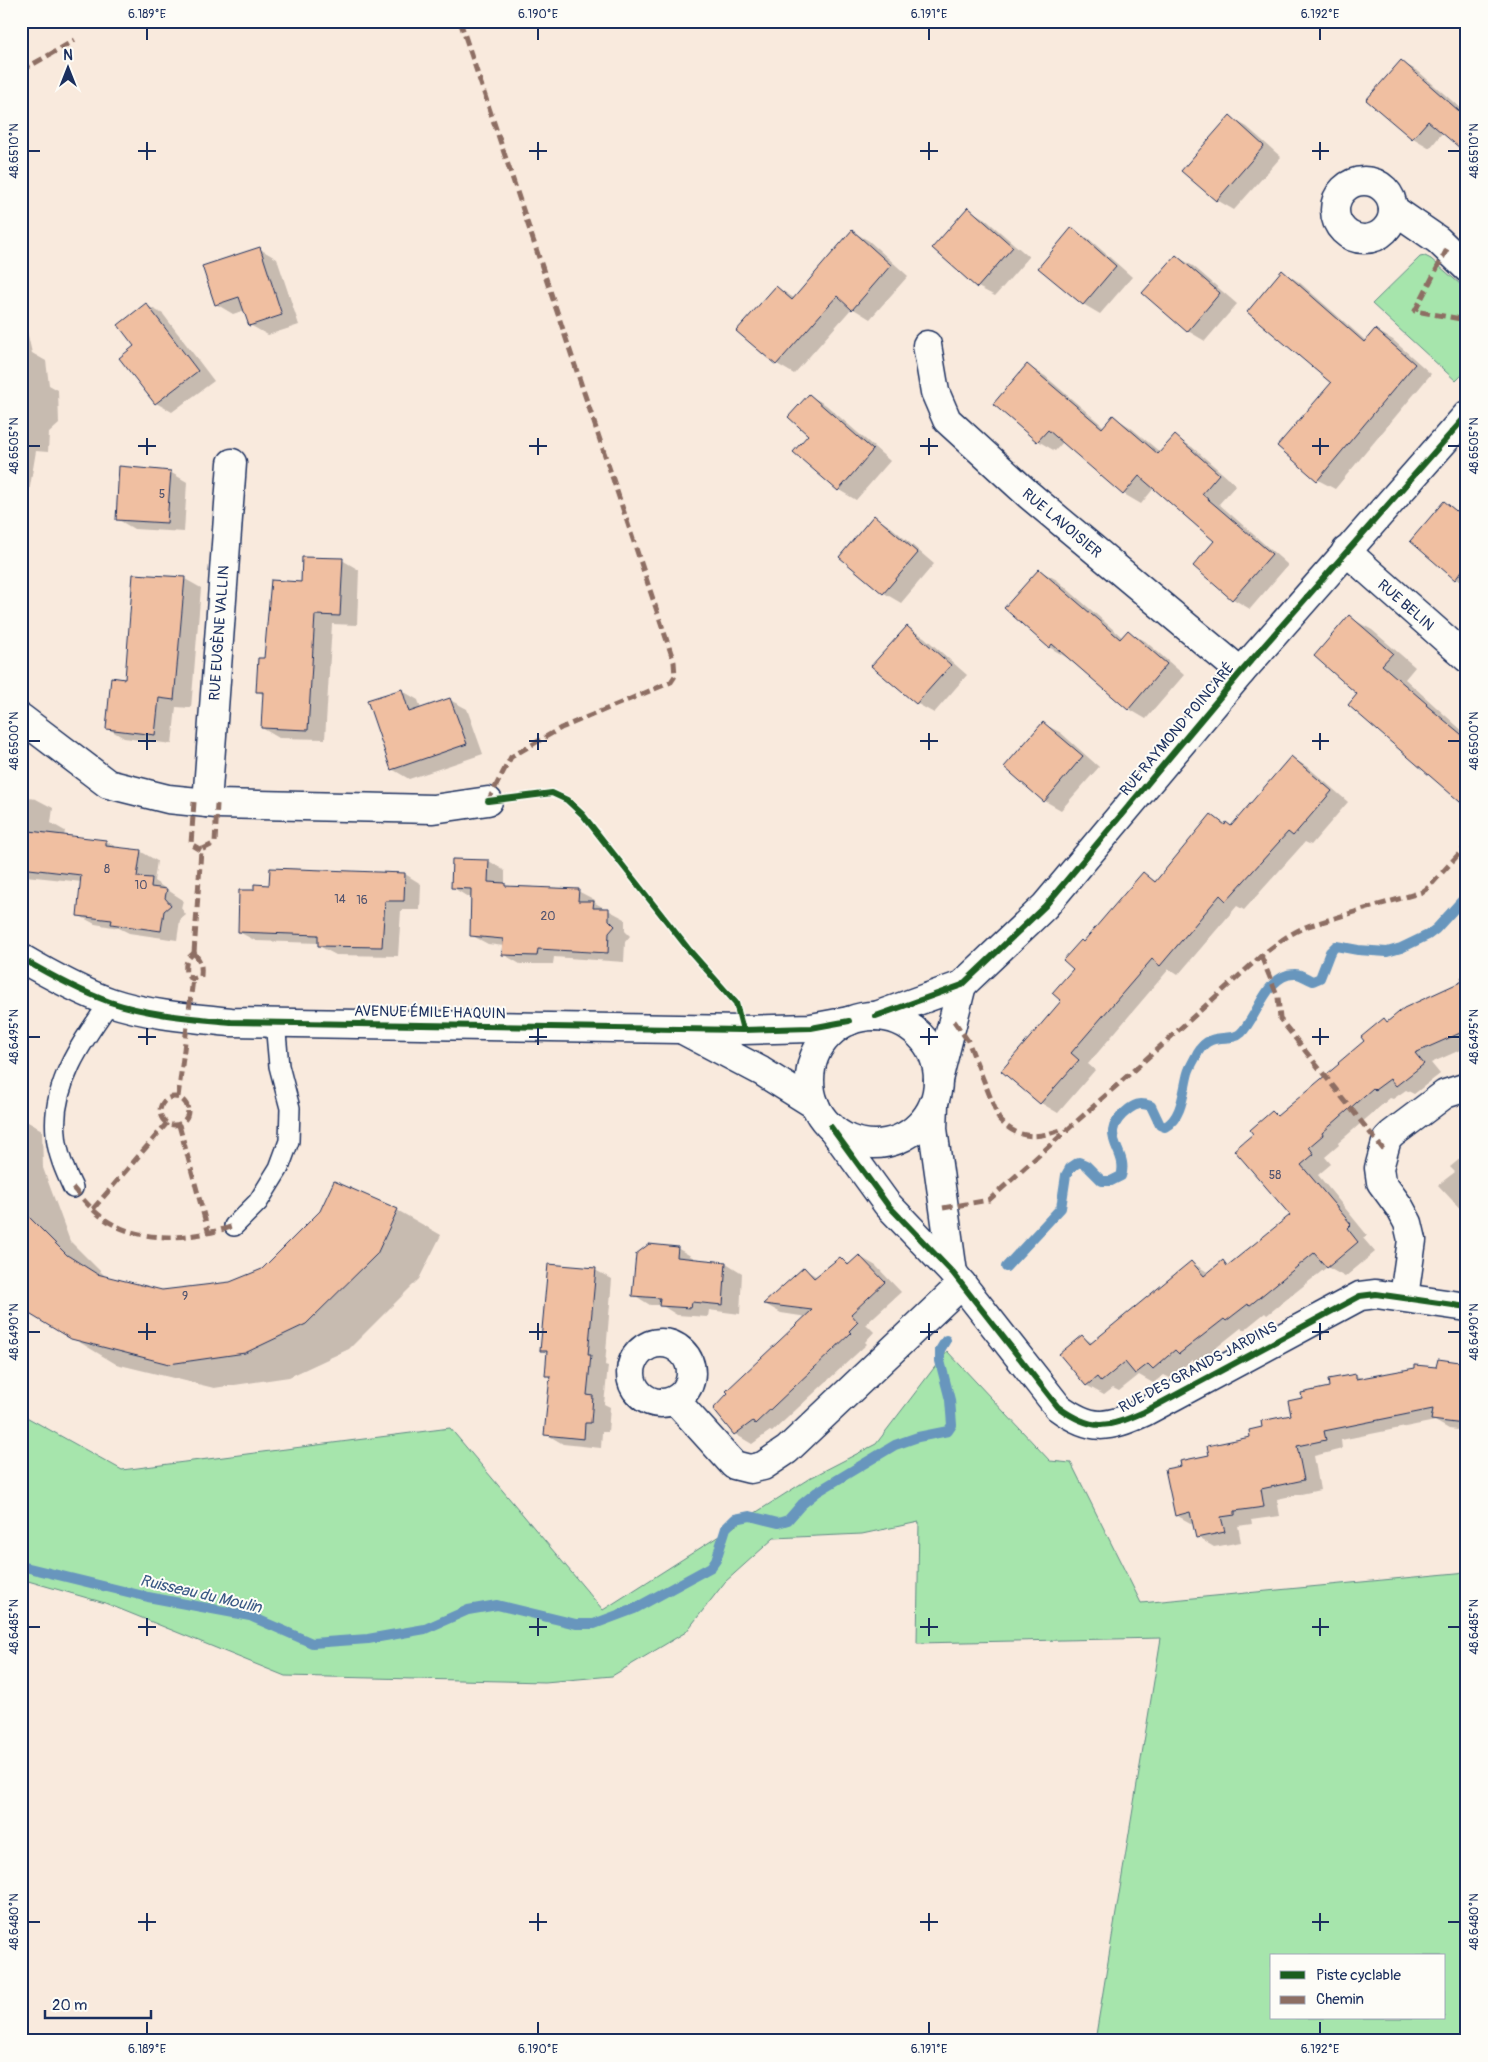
<svg xmlns="http://www.w3.org/2000/svg" width="1488" height="2062" font-family="Pangolin,sans-serif">
	<style>
		.green { fill: #a6e5ac; stroke: #608a85; fill-rule: evenodd }
		.shadow { fill: #0003 }
		.lines { fill: none; stroke-linecap: round; stroke-linejoin: round }
		.stream { stroke: #6796bd; stroke-width: 10 }
		.building { fill: #f0bfa1; stroke: #1b2f5e }
		.lane-casing { stroke: #1b2f5e; stroke-width: 22 }
		.street-casing { stroke: #1b2f5e; stroke-width: 31 }
		.lane { stroke: #fdfcf7; stroke-width: 19 }
		.street { stroke: #fdfcf7; stroke-width: 28 }
		.quiet { stroke: #8d6e63; stroke-width: 5; stroke-dasharray: 10 5; stroke-linecap: butt }
		.cycleway-casing { stroke: #fdfcf7; stroke-width: 9 }
		.cycleway { stroke: #1b5e20; stroke-width: 6 }
		.ticks { fill: none; stroke: #1b2f5e; stroke-width: 2 }
		.labels { text-anchor: middle; stroke-width: 4; stroke-linejoin: round; paint-order: stroke }
		.number-label { font-size: 12px; fill: #50536f }
		.street-label { font-size: 15px; fill: #1b2f5e; stroke: #fdfcf7 }
		.water-label { font-size: 16px; font-style: italic; fill: #3b5a86; stroke: #fdfcf7 }
		.neatline { fill: none; stroke: #1b2f5e; stroke-width: 2 }
		.ticks-label { font-size: 12px; text-anchor: middle; fill: #1b2f5e }
	</style>
	<rect width="100%" height="100%" fill="#f9eadd"/>
	<filter id="ink" filterUnits="userSpaceOnUse"><feTurbulence type="fractalNoise" baseFrequency=".02" numOctaves="2"/><feDisplacementMap in="SourceGraphic" scale="10" xChannelSelector="R" yChannelSelector="G"/><feConvolveMatrix kernelMatrix="1 2 1 2 8 2 1 2 1" color-interpolation-filters="sRGB"/></filter>
	<g filter="url(#ink)">
		<g class="green">
			<path d="M1425 256 1431 259 1467 290V370L1456 381 1372 304 1420 257Z"/>
			<path d="M947 1351 1050 1461 1071 1463 1141 1603 1467 1572V2041H1095L1161 1638 917 1643 919 1522 862 1534 774 1538 725 1582 686 1632 612 1676 545 1682 285 1676 105 1603 21 1579V1414L122 1470 450 1428 603 1610 810 1478 876 1444ZM1272 1956H1444V2018H1272Z"/>
		</g>
		<g class="shadow">
			<path d="M1402 62 1419 72 1467 114V153L1443 132 1430 148 1413 138 1368 100Z"/>
			<path d="M1230 117 1247 127 1281 157 1234 210 1217 200 1183 171Z"/>
			<path d="M968 209 985 219 1029 257 995 296 978 287Z"/>
			<path d="M1072 229 1089 239 1132 277 1100 314 1083 304Z"/>
			<path d="M852 231 869 241 908 276 870 319 852 308 794 374 777 364 738 331 776 287 794 298Z"/>
			<path d="M260 249 277 259 299 325 268 335 250 325 245 310 233 314 216 304Z"/>
			<path d="M1176 256 1193 266 1237 304 1205 341 1188 331 1143 293Z"/>
			<path d="M1282 272 1299 282 1366 341 1376 330 1393 340 1431 374 1335 489 1318 480 1333 383Z"/>
			<path d="M146 305 163 314 214 381 172 412 156 403Z"/>
			<path d="M21 324 26 327 32 353 46 361 49 385 58 390 59 424 49 433 48 452 36 451 24 522 21 521Z"/>
			<path d="M1028 366 1045 376 1104 427 1113 417 1130 427 1161 453 1175 437 1192 447 1236 485 1219 504 1288 565 1250 609 1233 599 1216 540 1154 488 1141 504 1124 494 1063 442 1055 451 1038 441 994 404Z"/>
			<path d="M809 395 826 405 890 461 856 500 839 490 795 452 810 435Z"/>
			<path d="M170 472 187 482 184 532 134 529 117 519Z"/>
			<path d="M1445 503 1467 517V585L1456 579Z"/>
			<path d="M874 517 891 527 934 564 901 603 884 593Z"/>
			<path d="M342 560 359 570 357 625 332 624 325 739 279 738 262 728 264 695 257 691 265 660 302 583Z"/>
			<path d="M1039 570 1057 580 1123 638 1128 632 1145 641 1184 675 1146 719 1129 709 1066 657 1049 647Z"/>
			<path d="M185 579 201 588 191 708 176 707 172 744 124 738 107 728 126 680Z"/>
			<path d="M1349 617 1372 630 1415 667 1405 679 1467 735V805L1358 694Z"/>
			<path d="M907 627 924 637 967 675 934 713 916 703Z"/>
			<path d="M401 690 418 700 421 709 450 700 467 709 483 754 409 779 392 769Z"/>
			<path d="M1044 724 1061 733 1099 767 1061 810 1045 801Z"/>
			<path d="M1292 758 1309 768 1348 802 1311 845 1305 842 1244 910 1237 906 1178 975 1169 969 1088 1064 1095 1070 1058 1113 1041 1103 1003 1071 1063 1000 1084 943 1143 874 1157 882 1211 816 1232 827Z"/>
			<path d="M21 797 36 799 53 808 51 823 65 831 64 836 106 841 119 849 140 851 157 861 154 881 183 900 181 908 186 915 180 920 177 940 129 933 119 928 95 924 78 915 82 882 26 876 21 873Z"/>
			<path d="M489 861 505 871V885L510 888 578 891 595 900V903L625 919V931L630 936 625 942 624 962 554 957 553 964H520L503 954 504 946 488 944 471 935 472 897H468L452 887Z"/>
			<path d="M405 874 421 884 420 910H401L398 956 336 955 319 946V943L256 941 239 932 255 891 270 886Z"/>
			<path d="M1467 974V1047L1431 1063 1440 1074 1414 1094 1406 1090 1393 1099 1390 1098 1338 1143 1339 1145 1325 1157 1331 1164 1318 1175 1367 1235 1363 1238 1375 1252 1345 1277 1327 1267 1267 1315 1265 1313 1244 1330 1241 1328 1197 1363 1192 1360 1170 1378 1164 1375 1153 1383 1139 1375 1119 1391 1113 1388 1104 1395 1086 1385 1082 1337 1093 1343 1191 1262 1209 1273 1223 1262 1230 1266 1291 1215 1255 1134 1272 1112 1278 1116 1341 1064 1366 1041 1384 1020 1388 1022 1462 982 1460 977Z"/>
			<path d="M21 1118 42 1130 43 1168 70 1241 107 1278 162 1292 230 1283 263 1270 321 1211 335 1182 397 1210 441 1235 419 1279 349 1349 289 1377 214 1388 116 1364 21 1307Z"/>
			<path d="M1467 1153V1216L1438 1185 1455 1172 1450 1167Z"/>
			<path d="M677 1248 694 1258V1260L726 1263 742 1273 740 1314 709 1310 708 1317 677 1315 661 1305H650L634 1295Z"/>
			<path d="M859 1256 876 1266 901 1292 866 1324 874 1332 865 1342 867 1344 772 1432 770 1431 752 1444 735 1434 807 1317 781 1313 765 1304 804 1269 817 1277 840 1259 850 1264Z"/>
			<path d="M595 1270 612 1279 605 1365 608 1366 604 1404 610 1407 608 1432H602L601 1448 563 1444 546 1434 551 1378 546 1375 548 1354 541 1350Z"/>
			<path d="M1467 1364V1431L1449 1429 1435 1421 1341 1440 1342 1449 1314 1456 1320 1490 1277 1499 1280 1516 1251 1520 1252 1524 1238 1526 1241 1542 1214 1547 1197 1537 1194 1525 1176 1515 1183 1467 1252 1438 1264 1428 1293 1416 1303 1399 1355 1375 1363 1379Z"/>
		</g>
		<g class="lines">
			<g class="stream">
				<path d="M1006 1267 1061 1208 1066 1175 1070 1168 1079 1162 1086 1165 1102 1181H1111L1121 1176C1130 1150 1093 1136 1129 1109 1137 1103 1142 1103 1151 1106L1160 1125 1165 1127C1183 1117 1183 1091 1188 1073 1190 1066 1195 1059 1198 1052 1211 1030 1231 1043 1241 1033 1257 1018 1267 972 1296 974 1301 974 1307 979 1313 981L1320 978 1330 952 1336 946 1358 950 1387 952 1401 948 1428 935 1436 929 1467 895"/>
				<path d="M21 1566 148 1597 250 1616 312 1643 368 1639 425 1629 468 1610 497 1605 576 1624H594L634 1609 711 1567 716 1560 726 1528 735 1519 750 1516 778 1523 788 1520 802 1504 817 1492 895 1445 918 1437 948 1431 952 1425 950 1400 940 1361V1350L946 1340"/>
			</g>
		</g>
		<g class="building">
			<path d="M1401 60 1467 118V154L1428 121 1412 139 1366 100Z"/>
			<path d="M1230 115 1264 146 1216 201 1181 171Z"/>
			<path d="M968 207 1013 247 977 288 932 248Z"/>
			<path d="M1072 227 1116 266 1083 305 1038 268Z"/>
			<path d="M852 230 891 265 852 310 837 296 776 365 736 331 776 286 792 300Z"/>
			<path d="M260 247 282 315 249 326 239 297 215 305 202 266Z"/>
			<path d="M1176 255 1220 293 1187 332 1142 293Z"/>
			<path d="M1282 270 1364 342 1375 329 1415 364 1317 481 1277 446 1331 383 1247 312Z"/>
			<path d="M146 303 198 371 155 404 119 358 134 346 118 325Z"/>
			<path d="M1027 364 1102 428 1113 415 1158 454 1175 435 1219 474 1202 494 1272 554 1232 600 1193 566 1214 541 1139 476 1123 495 1048 430 1037 442 993 404Z"/>
			<path d="M809 394 873 450 838 491 793 452 808 435 788 417Z"/>
			<path d="M119 466 171 471 167 523 116 520Z"/>
			<path d="M1444 501 1467 520V564L1455 580 1410 541Z"/>
			<path d="M874 515 918 553 883 594 839 557Z"/>
			<path d="M302 557 343 558 340 616 315 615 308 730 261 728 263 692H256L258 658H264L271 580 301 582Z"/>
			<path d="M1039 569 1120 639 1128 630 1167 664 1128 710 1052 644 1049 648 1004 608Z"/>
			<path d="M133 574 185 577 174 700 159 698 155 735 106 729 111 677 125 679Z"/>
			<path d="M1349 615 1393 653 1382 665 1427 704 1426 705 1467 739V808L1348 705 1357 694 1314 656Z"/>
			<path d="M907 626 951 665 916 704 871 666Z"/>
			<path d="M402 689 409 712 450 698 467 744 391 770 367 700Z"/>
			<path d="M1043 722 1083 756 1044 802 1004 767Z"/>
			<path d="M1291 756 1332 791 1293 836 1288 832 1226 901 1220 895 1160 966 1152 959 1071 1053 1079 1060 1040 1104 1001 1071 1061 1001 1052 993 1073 969 1063 960 1081 940 1083 942 1143 872 1155 882 1211 814 1225 825 1226 822 1231 826Z"/>
			<path d="M21 830 106 840V846L141 850 137 877 152 878 151 887 167 889 165 898 171 905 164 911 161 931 111 924 112 920 77 916 81 875 21 868Z"/>
			<path d="M452 859 489 860 488 882 505 883V886L579 889 578 901H594L593 908H609V920L615 926 609 933 608 953 538 949 537 956 502 955 503 939 470 936 471 889 451 888Z"/>
			<path d="M270 868 405 873 404 901H385L382 947 318 946V935L238 932 239 890H254V884L269 885Z"/>
			<path d="M1467 979V1030L1415 1053 1424 1064 1396 1086 1390 1079 1375 1090 1373 1088 1322 1133 1323 1135 1309 1147 1314 1154 1301 1165 1351 1224 1347 1228 1358 1242 1327 1268 1314 1253 1249 1306 1248 1304 1226 1321 1224 1319 1179 1354 1175 1350 1153 1369 1148 1364 1135 1374 1125 1362 1101 1382 1097 1377 1086 1386 1059 1354 1082 1335 1090 1344 1191 1261 1204 1276 1223 1260 1227 1266 1290 1215 1234 1150 1253 1134 1250 1130 1272 1111 1277 1116 1339 1064 1338 1063 1364 1041 1361 1037 1384 1018 1387 1022 1404 1008Z"/>
			<path d="M334 1181 398 1209 377 1254 306 1324 245 1353 169 1364 71 1339 21 1309V1209L67 1255 97 1274 162 1290 230 1282 262 1269 320 1211Z"/>
			<path d="M649 1244 678 1247 677 1257 726 1262 723 1305 692 1302 691 1308 659 1306 660 1298 632 1296 636 1254Z"/>
			<path d="M859 1255 885 1282 851 1314 858 1322 849 1331 851 1333 755 1424 753 1421 734 1435 713 1409 728 1393 726 1391 812 1310 763 1304 804 1267 814 1278 840 1257 848 1265Z"/>
			<path d="M548 1264 596 1268 588 1355H591L587 1395 593 1396 591 1423H585L584 1439 544 1435 550 1376H545L547 1351H540Z"/>
			<path d="M1438 1359 1467 1363V1405L1464 1424 1431 1420 1433 1409 1324 1431 1326 1440 1297 1446 1304 1480 1261 1489 1264 1507 1235 1511V1515L1221 1517 1225 1532 1196 1538 1190 1512 1175 1516 1165 1469 1181 1466 1180 1461 1209 1455 1207 1446 1250 1437 1249 1430 1262 1427 1261 1421 1291 1415 1288 1401 1302 1398 1301 1393 1329 1387 1328 1379 1356 1374V1379L1415 1368V1365L1436 1367Z"/>
		</g>
		<g class="lines">
			<g class="lane-casing">
				<g id="lane">
					<path d="M73 1188C65 1171 57 1153 56 1134 51 1084 83 1040 110 1002"/>
					<path d="M234 1226 258 1202 279 1168 289 1141 290 1108 279 1066 275 1022"/>
				</g>
			</g>
			<g class="street-casing">
				<g id="street">
					<circle cx="1364" cy="210" r="29"/>
					<path d="M1393 209 1438 240 1467 268"/>
					<path d="M927 345 935 392 947 420 1029 495 1241 672"/>
					<path d="M1346 551 1467 658"/>
					<path d="M21 718 108 784 168 799 217 804 433 809 488 801"/>
					<path d="M207 803 232 463"/>
					<path d="M21 958C50 975 79 991 110 1002 149 1015 191 1018 231 1022L743 1030 811 1028 849 1021"/>
					<path d="M876 1016 962 985 1045 906 1241 672 1467 415"/>
					<circle cx="874" cy="1080" r="64"/>
					<path d="M685 1031 761 1071 815 1105"/>
					<path d="M938 1080 962 985"/>
					<path d="M934 1104 933 1129 953 1273"/>
					<path d="M831 1127 887 1204 953 1273 1058 1407C1092 1432 1108 1428 1144 1412L1360 1296 1376 1294 1467 1307"/>
					<path d="M1404 1297 1412 1240 1408 1223 1400 1208 1381 1182 1379 1168 1387 1139 1392 1134 1445 1094 1467 1087"/>
					<circle cx="661" cy="1373" r="30"/>
					<path d="M676 1401 734 1465 750 1469 763 1466 787 1450 962 1284"/>
				</g>
			</g>
			<use href="#lane" class="lane"/>
			<use href="#street" class="street"/>
			<g class="quiet">
				<path d="M460 21 674 662 675 676 671 682 561 728 511 757 488 801"/>
				<path d="M21 71 75 40"/>
				<path d="M1447 249 1415 311 1467 320"/>
				<path d="M194 802 191 844 201 850"/>
				<path d="M194 953 201 850 215 843 217 804"/>
				<path d="M194 953C201 961 202 966 201 976L193 979 186 975C185 965 185 960 194 953Z"/>
				<path d="M1261 956 1278 997 1280 1019 1383 1149"/>
				<path d="M954 1021 968 1041 999 1119C1019 1141 1038 1138 1064 1129"/>
				<circle cx="174" cy="1111" r="14"/>
				<path d="M178 1097 193 979"/>
				<path d="M179 1125 209 1234"/>
				<path d="M73 1188C82 1198 92 1210 103 1218 140 1245 193 1239 234 1226"/>
				<path d="M943 1208 989 1200 1261 956C1276 944 1290 933 1308 926L1422 892 1429 887 1467 845"/>
				<path d="M93 1209 167 1123"/>
			</g>
			<g class="cycleway-casing">
				<g id="cycleway">
					<path d="M488 801 552 793 567 800 583 815 690 951 736 1003 743 1030"/>
					<path d="M21 958C50 975 79 991 110 1002 149 1015 191 1018 231 1022L743 1030 811 1028 849 1021"/>
					<path d="M876 1016 962 985 1045 906 1241 672 1467 415"/>
					<path d="M831 1127 887 1204 953 1273 1058 1407C1092 1432 1108 1428 1144 1412L1360 1296 1376 1294 1467 1307"/>
				</g>
			</g>
			<use href="#cycleway" class="cycleway"/>
		</g>
	</g>
	<path class="ticks" d="M147 28V40M538 28V40M929 28V40M1320 28V40M147 142V160M538 142V160M929 142V160M1320 142V160M28 151H40M138 151H156M529 151H547M920 151H938M1312 151H1329M1448 151H1460M147 438V455M538 438V455M929 438V455M1320 438V455M28 446H40M138 446H156M529 446H547M920 446H938M1312 446H1329M1448 446H1460M147 733V750M538 733V750M929 733V750M1320 733V750M28 741H40M138 741H156M529 741H547M920 741H938M1312 741H1329M1448 741H1460M147 1028V1045M538 1028V1045M929 1028V1045M1320 1028V1045M28 1037H40M138 1037H156M529 1037H547M920 1037H938M1312 1037H1329M1448 1037H1460M147 1323V1340M538 1323V1340M929 1323V1340M1320 1323V1340M28 1332H40M138 1332H156M529 1332H547M920 1332H938M1312 1332H1329M1448 1332H1460M147 1618V1636M538 1618V1636M929 1618V1636M1320 1618V1636M28 1627H40M138 1627H156M529 1627H547M920 1627H938M1312 1627H1329M1448 1627H1460M147 1913V1931M538 1913V1931M929 1913V1931M1320 1913V1931M28 1922H40M138 1922H156M529 1922H547M920 1922H938M1312 1922H1329M1448 1922H1460M147 2022V2034M538 2022V2034M929 2022V2034M1320 2022V2034"/>
	<g class="labels">
		<g class="number-label">
			<text x="162" y="498">5</text>
			<text x="107" y="873">8</text>
			<text x="141" y="889">10</text>
			<text x="340" y="903">14</text>
			<text x="362" y="904">16</text>
			<text x="548" y="920">20</text>
			<text x="1275" y="1179">58</text>
			<text x="185" y="1300">9</text>
		</g>
		<g class="street-label">
			<text transform="translate(1062 523) rotate(40)" y="5">RUE LAVOISIER</text>
			<text transform="translate(1406 605) rotate(41)" y="5">RUE BELIN</text>
			<text transform="translate(219 633) rotate(-86)" y="5">RUE EUGÈNE VALLIN</text>
			<text transform="translate(1177 729) rotate(-50)" y="5">RUE RAYMOND POINCARÉ</text>
			<text transform="translate(430 1012) rotate(1)" y="5">AVENUE ÉMILE HAQUIN</text>
			<text transform="translate(1198 1367) rotate(-28)" y="5">RUE DES GRANDS JARDINS</text>
		</g>
		<g class="water-label">
			<text transform="translate(201 1593) rotate(13)" y="6">Ruisseau du Moulin</text>
		</g>
	</g>
	<rect width="1488" height="2062" fill="none" stroke="#fdfcf7" stroke-width="55"/>
	<rect x="1270" y="1954" width="175" height="65" fill="#fdfcf7" stroke="#a3aaba"/>
	<rect x="1280" y="1971" width="25" height="8" fill="#1b5e20" stroke="#a3aaba"/>
	<text x="1316" y="1980" font-size="15" fill="#1b2f5e">Piste cyclable</text>
	<rect x="1280" y="1996" width="25" height="8" fill="#8d6e63" stroke="#a3aaba"/>
	<text x="1316" y="2004" font-size="15" fill="#1b2f5e">Chemin</text>
	<g transform="translate(68 68)" stroke="#fdfcf7" stroke-width="4" paint-order="stroke">
	<path d="M0-4L9 19L0 12L-9 19Z" fill="#1b2f5e"/>
	<text y="-8" font-size="14" font-weight="bold" text-anchor="middle" fill="#1b2f5e">N</text>
	</g>
	<path d="M45 2010v8h106v-8" fill="none" stroke="#1b2f5e" stroke-width="2.5"/>
	<text x="52" y="2010" font-size="15" fill="#1b2f5e" stroke="#fdfcf7" stroke-width="4" paint-order="stroke">20 m</text>
	<rect x="28" y="28" width="1432" height="2006" class="neatline"/>
	<g class="ticks-label">
		<text x="147" y="18">6.189°E</text>
		<text x="538" y="18">6.190°E</text>
		<text x="929" y="18">6.191°E</text>
		<text x="1320" y="18">6.192°E</text>
		<text transform="translate(14 151) rotate(-90)" y="4">48.6510°N</text>
		<text transform="translate(1474 151) rotate(-90)" y="4">48.6510°N</text>
		<text transform="translate(14 446) rotate(-90)" y="4">48.6505°N</text>
		<text transform="translate(1474 446) rotate(-90)" y="4">48.6505°N</text>
		<text transform="translate(14 741) rotate(-90)" y="4">48.6500°N</text>
		<text transform="translate(1474 741) rotate(-90)" y="4">48.6500°N</text>
		<text transform="translate(14 1037) rotate(-90)" y="4">48.6495°N</text>
		<text transform="translate(1474 1037) rotate(-90)" y="4">48.6495°N</text>
		<text transform="translate(14 1332) rotate(-90)" y="4">48.6490°N</text>
		<text transform="translate(1474 1332) rotate(-90)" y="4">48.6490°N</text>
		<text transform="translate(14 1627) rotate(-90)" y="4">48.6485°N</text>
		<text transform="translate(1474 1627) rotate(-90)" y="4">48.6485°N</text>
		<text transform="translate(14 1922) rotate(-90)" y="4">48.6480°N</text>
		<text transform="translate(1474 1922) rotate(-90)" y="4">48.6480°N</text>
		<text x="147" y="2053">6.189°E</text>
		<text x="538" y="2053">6.190°E</text>
		<text x="929" y="2053">6.191°E</text>
		<text x="1320" y="2053">6.192°E</text>
	</g>
</svg>
